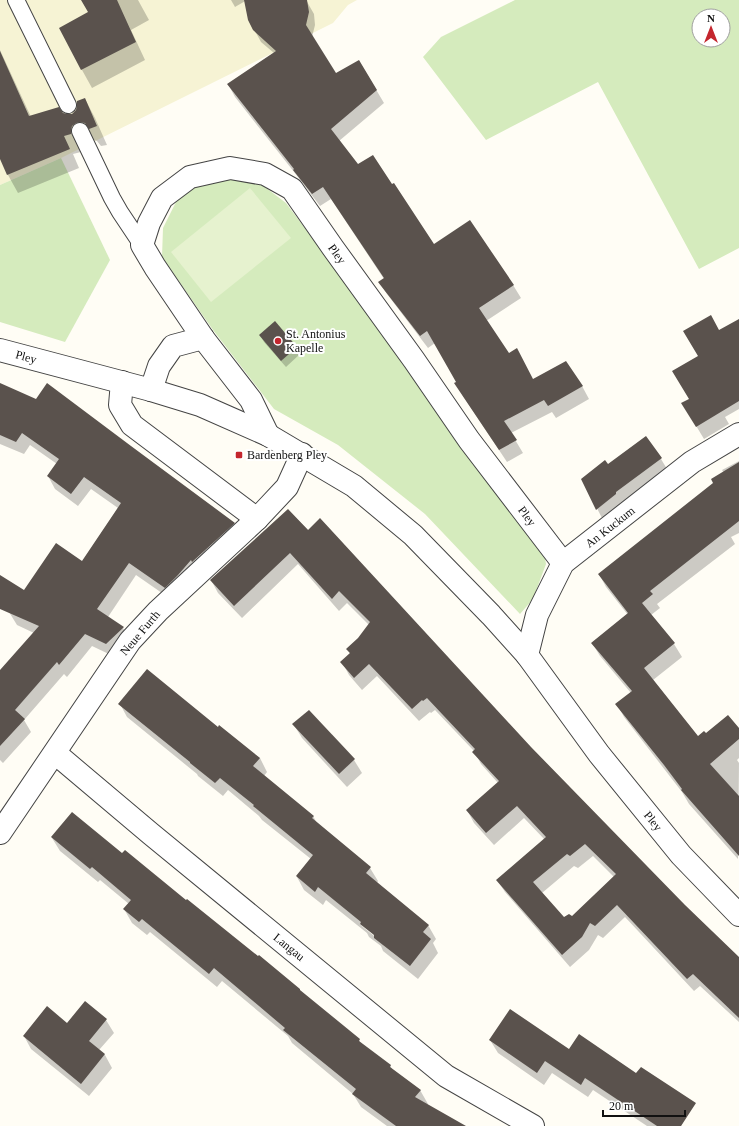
<svg xmlns="http://www.w3.org/2000/svg" width="739" height="1126" font-family="Georgia,serif">
	<style>
		.farmland { fill: #f6f3d4 }
		.green { fill: #d5ebbd; fill-rule: evenodd }
		.pitch { fill: #e6f2cf }
		.shadow { fill: #0003; fill-rule: evenodd }
		.building { fill: #5a524d; fill-rule: evenodd }
		.lines { fill: none; stroke-linecap: round; stroke-linejoin: round }
		.service-casing { stroke: #444; stroke-width: 18 }
		.minor-casing { stroke: #444; stroke-width: 24 }
		.service { stroke: #fff; stroke-width: 16 }
		.minor { stroke: #fff; stroke-width: 22 }
		.poi-dot { fill: #c4262e; stroke: #fff; stroke-width: 1.5 }
		.labels { text-anchor: middle; stroke-width: 4; stroke-linejoin: round; paint-order: stroke }
		.street-label { font-size: 12px; fill: #111; stroke: #fff }
		.poi-label { font-size: 12px; fill: #111; stroke: #fff; text-anchor: start }
	</style>
	<rect width="100%" height="100%" fill="#fffdf5"/>
	<path class="farmland" d="M0 0H357L348 5 333 23 61 158 0 185Z"/>
	<g class="green">
		<path d="M515 0H739V248L699 269 598 82 486 140 423 57 441 37ZM699 16H723V40H699Z"/>
		<path d="M61 158 110 260 65 342 0 322V185Z"/>
		<path d="M229 177 261 184 286 203 409 366 544 552 546 564 533 599 520 614 425 514 338 445 274 409 213 330 162 257 163 228 176 202 195 185Z"/>
	</g>
	<path class="pitch" d="M250 188 291 238 211 302 171 252Z"/>
	<g class="shadow">
		<path d="M82 0H138L149 20 131 30 145 60 92 88 82 70 89 13Z"/>
		<path d="M231 0H247L235 7Z"/>
		<path d="M249 0H306L314 14 315 25 312 37 336 75 359 61 384 103 339 141 357 165 434 246 513 285 521 298 486 321 509 354 533 380 582 386 589 399 556 418 552 412 511 433 523 453 507 462 463 396 457 382 435 343 428 348 387 294 379 282 384 279 331 199 320 206 298 177 235 97 228 84 274 53 261 42 249 20Z"/>
		<path d="M0 50 31 117 62 114 72 115 85 99 95 118 107 145 101 146 97 141 91 139 81 149V152L73 154 79 168 18 193 8 175 0 156Z"/>
		<path d="M739 320V409L725 417 729 424 704 439 683 404 690 399 699 356 719 331Z"/>
		<path d="M260 335 296 347 300 354 286 367 264 342Z"/>
		<path d="M0 384 234 523 241 536 172 600 136 575 108 617 123 628 131 641 113 656 92 646 67 677 64 674 24 720 31 732 3 763 0 760V672L34 633 17 625 9 612 24 591 82 562 118 508 91 489 78 506 55 489 48 476 57 464 30 445 24 454 0 444Z"/>
		<path d="M645 437 661 459 667 469 621 503 622 505 603 520 582 479 608 465Z"/>
		<path d="M739 461V533L731 537 735 544 657 604 660 608 651 615 674 644 682 657 653 680 698 737 705 734 739 730V758L737 760 739 763 738 859 689 804 682 792 624 717 617 704 631 693 600 656 592 643 628 615 606 587 599 574 715 484 724 473 722 470Z"/>
		<path d="M288 510 530 747 684 905 739 958V1022L700 986 694 991 625 917 603 938 598 935 589 950 570 967 505 892 497 880 545 840 524 818 494 845 474 823 467 810 498 783 481 764 474 751 435 710 431 713 430 712 419 721 377 676 362 690 349 675 342 662 350 654 347 649 359 639 369 625 347 603 339 611 298 564 242 618 218 593 211 580ZM593 856 614 877 572 918 564 919 542 893 574 866 578 868Z"/>
		<path d="M120 704 218 728 260 758 267 772 264 776 313 816 318 825 370 868 378 881 377 883 428 925 436 939 433 943 438 953 418 979 383 951 381 946 369 937 367 933 326 900 323 905 304 890 297 877 311 859 262 820 259 816 228 790 223 796 198 776 197 774 127 717ZM361 923 379 937 378 939 363 927 360 924Z"/>
		<path d="M294 725 354 760 362 773 347 787 302 738Z"/>
		<path d="M52 838 123 854 186 901 359 1040 362 1045 390 1066 393 1070 420 1090 428 1104 427 1105 463 1126H387L361 1107 353 1094 292 1043 288 1036 222 981 217 987 150 932 147 935 132 923 124 909 129 904 100 880 98 882 60 851Z"/>
		<path d="M106 1020 114 1033 99 1050 105 1055 112 1068 89 1096 31 1049 24 1036 68 1024Z"/>
		<path d="M490 1040 569 1051 637 1075 691 1109 681 1126H647L593 1090 588 1097 552 1073 544 1085 498 1053Z"/>
	</g>
	<g class="building">
		<path d="M81 0H117L136 42 81 70 59 28 88 12Z"/>
		<path d="M244 0H307L309 12 306 25 336 73 359 60 377 90 331 129 358 164 373 155 392 184 394 183 434 244 470 220 514 285 479 308 509 353 517 348 533 379 566 361 583 386 548 406 544 400 504 421 517 440 499 450 454 383 456 382 427 331 420 336 378 282 384 278 323 187 312 194 293 170 294 169 227 84 276 51 253 30 248 20Z"/>
		<path d="M0 51 29 116 59 107 63 113 68 114H72L76 110 77 105V101L85 98 97 126 89 129 85 123 80 122 76 123 72 126 71 130V134L64 136 70 149 7 175 0 159Z"/>
		<path d="M711 315 719 330 739 319V401L696 427 681 403 689 399 672 371 698 356 683 331Z"/>
		<path d="M275 321 297 347 281 361 259 335Z"/>
		<path d="M0 383 36 399 47 383 131 446 235 523 192 562 191 560 178 575 165 588 129 563 97 609 124 627 106 644 85 634 59 665 57 662 15 710 25 719 0 746V670L39 626 0 609V575L24 590 56 543 82 561 121 503 84 477 71 494 47 476 59 459 22 433 16 442 0 435Z"/>
		<path d="M646 436 662 458 616 492V494L596 510 581 479 605 460 608 464Z"/>
		<path d="M739 462V521L650 591 653 594 642 603 675 643 644 668 698 736 704 731 706 733 728 715 739 728V739L710 764 739 796V856L681 790 682 789 664 765 615 704 632 691 591 643 628 613 598 574 713 483 711 479Z"/>
		<path d="M288 509 308 530 320 518 531 747 685 905 739 957V1018L693 974 687 979 617 905 595 926 590 923 582 937 562 955 496 880 546 837 517 806 486 833 466 810 499 781 472 752 475 749 427 698 423 701 422 700 412 709 369 664 354 678 340 662 350 653 346 649 358 638 370 622 339 591 332 599 290 553 234 606 210 580ZM585 844 616 874 572 916 569 914 564 917 533 882 567 854 570 856Z"/>
		<path d="M147 669 218 727 219 725 260 758 253 766 314 816 312 818 371 867 366 873 429 925 423 932 431 939 410 966 374 938V935L360 924 361 922 318 887 315 892 296 876 313 855 253 806 254 805 220 778 215 783 190 763V762L118 704Z"/>
		<path d="M309 710 355 759 339 774 292 724Z"/>
		<path d="M72 812 122 853 125 850 186 900 187 899 258 956 259 955 300 989V990L360 1039 359 1041 391 1065 390 1067 421 1090 415 1097 466 1126H396L352 1094 356 1089 283 1030 285 1028 214 968 209 974 142 919 139 922 123 909 131 900 92 867 90 869 51 837Z"/>
		<path d="M85 1001 107 1019 89 1041 105 1054 81 1084 23 1036 47 1006 67 1023Z"/>
		<path d="M510 1009 569 1049 579 1034 636 1073 641 1067 696 1103 681 1126H657L585 1078 581 1085 545 1061 537 1073 489 1040Z"/>
	</g>
	<g class="lines">
		<g class="service-casing">
			<g id="service">
				<path d="M16 0 68 105"/>
				<path d="M80 131 112 198 120 212 142 245"/>
			</g>
		</g>
		<g class="minor-casing">
			<g id="minor">
				<path d="M0 350 151 390 200 405 268 435 354 486 413 535 491 615 527 655 599 754 681 855 739 915"/>
				<path d="M122 382 120 405 132 425 257 519"/>
				<path d="M151 390 159 366 173 346 203 338"/>
				<path d="M268 435 251 400 203 338 155 267 142 245 149 223 162 198 190 177 230 168 265 174 292 189 333 248 414 360 469 440 563 563"/>
				<path d="M527 655 537 615 563 563 692 462 739 434"/>
				<path d="M55 753 151 834 446 1076 533 1126"/>
				<path d="M0 833 130 641 158 611 257 519 287 487 302 454"/>
			</g>
		</g>
		<use href="#service" class="service"/>
		<use href="#minor" class="minor"/>
	</g>
	<g class="poi-dot">
		<circle cx="278" cy="341" r="4"/>
		<rect x="235" y="451" width="8" height="8" rx="2"/>
	</g>
	<g class="labels">
		<g class="street-label">
			<text transform="translate(337 254) rotate(54)" y="4">Pley</text>
			<text transform="translate(26 357) rotate(15)" y="4">Pley</text>
			<text transform="translate(527 516) rotate(53)" y="4">Pley</text>
			<text transform="translate(610 527) rotate(-38)" y="4">An Kuckum</text>
			<text transform="translate(140 633) rotate(-50)" y="4">Neue Furth</text>
			<text transform="translate(653 821) rotate(51)" y="4">Pley</text>
			<text transform="translate(289 947) rotate(39)" y="4">Langau</text>
		</g>
		<g class="poi-label">
			<text x="286" y="338">St. Antonius<tspan x="286" dy="14">Kapelle</tspan></text>
			<text x="247" y="459">Bardenberg Pley</text>
		</g>
	</g>
	<g transform="translate(711 28)"><circle r="19" fill="#ffffff" stroke="#a0a0a0"/>
	<path d="M0-3L7 15L0 10L-7 15Z" fill="#c4262e"/>
	<text y="-6" font-size="11" font-weight="bold" text-anchor="middle" fill="#111111">N</text>
	</g>
	<path d="M603 1110v6h82v-6" fill="none" stroke="#111111" stroke-width="2"/>
	<text x="609" y="1110" font-size="12" fill="#111111" stroke="#ffffff" stroke-width="3" paint-order="stroke">20 m</text>
</svg>
